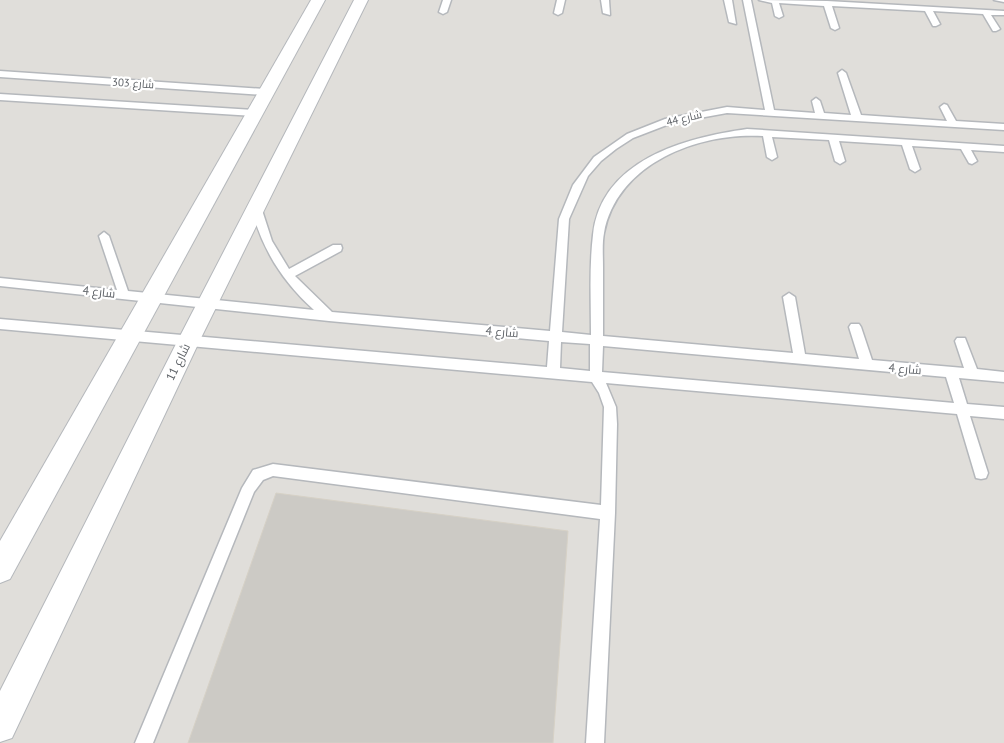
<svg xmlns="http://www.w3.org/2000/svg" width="1004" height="743" font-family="'PT Sans',Cairo,sans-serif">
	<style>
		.industrial { fill: #e0deda }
		.building { fill: #cccac5; stroke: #d6d1c6 }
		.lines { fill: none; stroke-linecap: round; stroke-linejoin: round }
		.lane-casing { stroke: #b5b8bc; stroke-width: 3 }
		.street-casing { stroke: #b5b8bc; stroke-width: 2 }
		.lane { fill: #fff; fill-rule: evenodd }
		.street { fill: #fff; fill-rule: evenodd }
		.labels { text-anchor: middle; stroke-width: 4.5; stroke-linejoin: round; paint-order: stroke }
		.far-street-label { font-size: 11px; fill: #5f6368; stroke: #fff }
		.street-label { font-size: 12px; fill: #5f6368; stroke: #fff }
	</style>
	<rect width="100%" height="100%" fill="#f1efe8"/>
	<rect class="industrial" x="0" y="0" width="1004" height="743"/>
	<path class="building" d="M276 493 568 531 553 743H188Z"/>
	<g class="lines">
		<g class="lane-casing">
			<g id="lane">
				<path d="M443 0H451L447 12 443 14 439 12Z"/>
				<path d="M557 0H565L562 13 558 15 554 13Z"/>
				<path d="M601 0H609L610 15 603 13Z"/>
				<path d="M724 0H732L736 24 729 22Z"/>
				<path d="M743 0H751L774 110 815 113 812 101 816 98 820 101 824 113 851 115 838 73 842 70 846 73 861 115 947 121 940 107 944 104 947 105 956 121 1004 124V130L727 113 672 123 633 138 616 149 601 161 588 176 569 219 562 332 591 335C591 302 589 268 593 235 601 160 684 138 747 129L1004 146V152L971 150 977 161 972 164 969 163 961 149 912 146 920 169 915 172 910 169 902 145 839 141 845 161 840 164 835 161 829 140 772 137 777 157 772 160 767 157 763 136C699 132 617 163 604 233 602 243 603 256 603 267 603 290 603 313 603 336L793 353 783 297 789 293 795 297 805 354 859 359 849 327 851 324H859L861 327 872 360 964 368 955 341 957 338H965L977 369 1004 372V382L959 378 967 404 1004 407V419L970 416 988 473 986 478 981 479 976 478 957 414 606 383 616 407 617 424 615 513 604 743H586L600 519 273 476 263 480 254 492 153 743H135L242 488 253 470 273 464 601 505 604 407 599 393 592 382 0 329V319L547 367 549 341 329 321 0 286V278L117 290 99 236 104 232 109 236 128 291 314 310C282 281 262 249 251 207L256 204 261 207 272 241 289 269 333 245H341L342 248 341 251 295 276 332 312 550 331 559 219 573 185 594 157 627 134 665 119 727 107 765 110ZM561 342 590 344V371L560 368ZM603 346 946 377 954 403 602 372Z"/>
				<path d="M759 0 827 1 1004 11V15H991L1000 29 996 31H993L983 14 933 11 940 24 936 26H933L925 11 832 6 839 28 835 30 831 28 824 6 779 3 783 16 779 18 775 16 772 3Z"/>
				<path d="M994 0H1004V2Z"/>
				<path d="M0 71 265 89 269 92 265 95 0 77Z"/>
				<path d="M0 94 254 110 258 113 254 116 0 100Z"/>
			</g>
		</g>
		<g class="street-casing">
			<g id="street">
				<path d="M311 0H325L10 579 0 583V541Z"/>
				<path d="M354 0H368L200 340 12 738 0 742V691L178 340Z"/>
			</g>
		</g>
		<use href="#lane" class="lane"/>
		<use href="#street" class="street"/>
	</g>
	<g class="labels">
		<g class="far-street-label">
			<text transform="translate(133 83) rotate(4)" y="4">شارع 303</text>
			<text transform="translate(684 118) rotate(-14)" y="4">شارع 44</text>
		</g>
		<g class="street-label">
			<text transform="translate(99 292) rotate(6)" y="4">شارع 4</text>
			<text transform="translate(502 332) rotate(5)" y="4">شارع 4</text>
			<text transform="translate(178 362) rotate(-64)" y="4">شارع 11</text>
			<text transform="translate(905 369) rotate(5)" y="4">شارع 4</text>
		</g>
	</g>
</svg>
